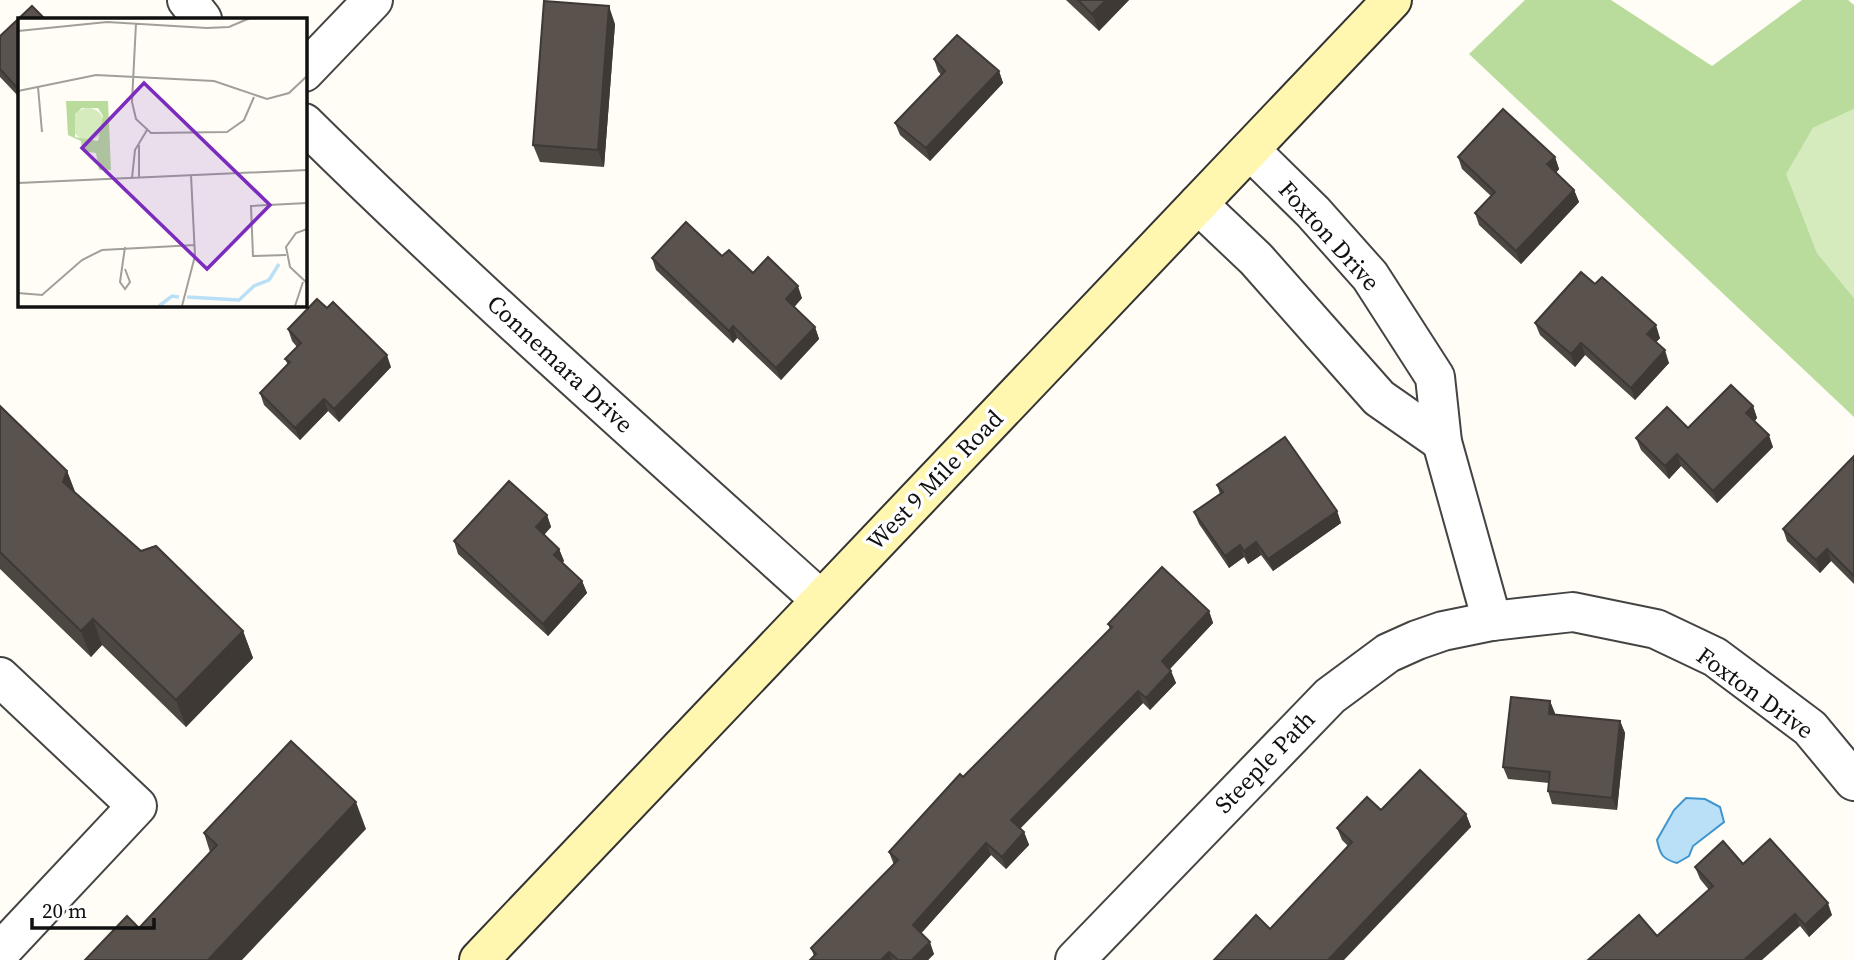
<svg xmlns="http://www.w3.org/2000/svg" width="1854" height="960" font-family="'Source Serif 4',serif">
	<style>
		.green { fill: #d5ebbd }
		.forest { fill: #b9dc9c }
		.water { fill: #b9e0f7; stroke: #3f96cf; stroke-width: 2 }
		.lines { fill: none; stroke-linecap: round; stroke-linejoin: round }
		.street-casing { stroke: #444; stroke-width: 42 }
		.secondary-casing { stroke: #333; stroke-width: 42 }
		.street { stroke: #fff; stroke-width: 38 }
		.secondary { stroke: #fff6b0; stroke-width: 38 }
		.wall { fill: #4d4742 }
		.shaded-wall { fill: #3f3936 }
		.building { fill: #5a524d; stroke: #3f3936; stroke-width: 2 }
		.labels { text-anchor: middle; stroke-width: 7; stroke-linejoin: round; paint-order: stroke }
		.street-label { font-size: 24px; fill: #111; stroke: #fff }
		.inset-river { fill: none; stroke: #b9e0f7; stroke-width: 3.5 }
		.inset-road { fill: none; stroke: #a09f9a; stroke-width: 2 }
		.view { fill: #7b2cbf; fill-opacity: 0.15; stroke: #7b2cbf; stroke-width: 3.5 }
		.inset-edge { fill: none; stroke: #111; stroke-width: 3.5 }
	</style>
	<rect width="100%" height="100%" fill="#fffdf5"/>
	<path class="green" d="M1854 109V298L1817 253 1785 174 1813 128Z"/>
	<path class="forest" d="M1525 0H1611L1712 66 1802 0H1848L1854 5V109L1813 128 1786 174 1817 253 1854 298V417L1469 54Z"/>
	<path class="water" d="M1686 798 1705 799 1720 807 1724 822 1693 846 1689 856 1677 863C1662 859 1660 854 1657 840L1674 810Z"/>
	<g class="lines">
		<g class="street-casing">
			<g id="street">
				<path d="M187 0 202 19"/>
				<path d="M304 72 373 0"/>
				<path d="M304 123C471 288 647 443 821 600"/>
				<path d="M1250 150 1313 212 1370 276 1435 377 1442 442 1492 621"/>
				<path d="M1198 204 1256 259 1379 398 1442 442"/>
				<path d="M0 677 137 806 0 952"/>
				<path d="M1075 960 1330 696 1388 653 1417 640 1443 631 1492 621 1573 612 1656 629 1715 657 1810 728 1854 781"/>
			</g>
		</g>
		<g class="secondary-casing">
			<path id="secondary" d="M479 960 1392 0"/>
		</g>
		<use href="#street" class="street"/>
		<use href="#secondary" class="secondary"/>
	</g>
	<g class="wall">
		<path d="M1066 0H1129L1099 31Z"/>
		<path d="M19 19V97L0 77V36Z"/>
		<path d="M615 24 604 167 540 162 533 145Z"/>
		<path d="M934 59 999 71 1003 83 930 161 900 135 895 123 941 75 938 71Z"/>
		<path d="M1458 157H1555L1559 169 1556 173 1574 190 1579 202 1521 264 1479 225 1475 213 1491 196 1462 169Z"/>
		<path d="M722 256 802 298 794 307 815 327 819 339 781 380 737 338 733 343 656 270 652 258Z"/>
		<path d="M1595 284 1660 338 1656 342 1669 363 1635 400 1585 355 1575 367 1540 335 1535 323Z"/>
		<path d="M288 329 391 367 339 422 328 411 300 440 264 405 260 393 288 365 285 359 297 347 292 341Z"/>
		<path d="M0 406 67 471 75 492 141 551 243 631 253 658 186 727 102 645 91 657 0 569Z"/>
		<path d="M1753 406 1757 418 1755 421 1773 447 1717 503 1681 466 1669 479 1641 450 1636 438 1688 428Z"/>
		<path d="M1854 456V584L1831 561 1820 573 1787 541 1783 529Z"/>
		<path d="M1217 485 1337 511 1341 523 1273 571 1261 555 1248 564 1244 557 1229 568 1199 524 1194 512 1220 494Z"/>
		<path d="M547 515 551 527 544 535 559 549 564 561 562 563 582 581 587 593 548 636 458 554 454 541Z"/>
		<path d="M1209 611 1213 623 1170 669 1176 683 1150 710 1143 703 1020 828 1024 832 1029 845 1006 869 991 855 921 933 934 954 928 960H810L814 956 811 948 894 865 889 852 1110 629 1108 624Z"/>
		<path d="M1550 701 1555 715 1620 721 1625 733 1617 810 1552 804 1548 791 1549 783 1508 779 1503 767Z"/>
		<path d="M1381 810 1466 814 1471 827 1270 929 1348 846 1342 840 1337 828Z"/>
		<path d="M366 829 139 928 210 852 204 833Z"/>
		<path d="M1743 864 1832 915 1809 937 1800 926 1657 936 1709 890 1700 879 1695 867Z"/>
	</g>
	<g class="shaded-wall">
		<path d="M1106 0H1129L1099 31 1092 14Z"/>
		<path d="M609 6 615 24 604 167 598 150Z"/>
		<path d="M999 71 1003 83 930 161 926 148Z"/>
		<path d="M1555 157 1559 169 1552 177 1547 164Z"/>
		<path d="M1574 190 1579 202 1521 264 1516 251Z"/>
		<path d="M798 286 802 298 791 311 786 299Z"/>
		<path d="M1656 325 1660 338 1652 347 1647 334Z"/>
		<path d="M733 326 737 338 733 343 729 331Z"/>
		<path d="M815 327 819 339 781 380 776 368Z"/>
		<path d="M1581 343 1585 355 1575 367 1571 354Z"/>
		<path d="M1665 350 1669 363 1635 400 1631 388Z"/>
		<path d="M387 355 391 367 339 422 334 409Z"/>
		<path d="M324 399 328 411 300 440 295 428Z"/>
		<path d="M1753 406 1757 418 1751 425 1746 413Z"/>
		<path d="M1769 435 1773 447 1717 503 1713 491Z"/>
		<path d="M1677 454 1681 466 1669 479 1665 466Z"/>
		<path d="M67 471 77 497 63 482Z"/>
		<path d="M1337 511 1341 523 1273 571 1268 559Z"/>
		<path d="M547 515 551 527 540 539 536 527Z"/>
		<path d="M1256 542 1261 555 1248 564 1244 551Z"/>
		<path d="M1240 545 1244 557 1229 568 1225 556Z"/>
		<path d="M559 549 564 561 558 567 554 555Z"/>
		<path d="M1827 549 1831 561 1820 573 1816 560Z"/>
		<path d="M582 581 587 593 548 636 543 624Z"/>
		<path d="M1209 611 1213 623 1166 673 1162 661Z"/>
		<path d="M93 619 102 645 91 657 81 631Z"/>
		<path d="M243 631 253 658 186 727 176 700Z"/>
		<path d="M1171 671 1176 683 1150 710 1146 698Z"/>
		<path d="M1138 691 1143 703 1016 833 1011 820Z"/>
		<path d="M1550 701 1555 713 1554 727 1549 714Z"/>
		<path d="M1620 721 1625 733 1617 810 1612 798Z"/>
		<path d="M356 802 366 829 242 960H208Z"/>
		<path d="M1466 814 1471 827 1344 960H1328Z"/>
		<path d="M1024 832 1029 845 1006 869 1002 857Z"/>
		<path d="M986 843 991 855 918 937 913 925Z"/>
		<path d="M1828 903 1832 915 1809 937 1805 925Z"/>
		<path d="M1795 914 1800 926 1762 960H1744Z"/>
		<path d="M930 942 934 954 928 960H912Z"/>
		<path d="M889 952 892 960H881Z"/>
	</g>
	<g class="building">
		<path d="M1078 0H1106L1092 14Z"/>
		<path d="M544 1 609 6 598 150 533 145Z"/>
		<path d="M32 6 45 19H19V90L0 69V36Z"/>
		<path d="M957 35 999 71 926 148 895 123 945 71 934 59Z"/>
		<path d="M1503 109 1555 157 1547 164 1574 190 1516 251 1475 213 1495 192 1458 157Z"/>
		<path d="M686 222 722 256 729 250 753 273 768 257 798 286 786 299 815 327 776 368 733 326 729 331 652 258Z"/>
		<path d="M1581 272 1595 284 1602 277 1656 325 1647 334 1665 350 1631 388 1581 343 1571 354 1535 323Z"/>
		<path d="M317 299 327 308 333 302 387 355 334 409 324 399 295 428 260 393 290 362 285 359 301 343 288 329Z"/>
		<path d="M1731 385 1753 406 1746 413 1769 435 1713 491 1677 454 1665 466 1636 438 1667 407 1688 428Z"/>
		<path d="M0 406 67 471 63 482 141 551 156 546 243 631 176 700 93 619 81 631 0 552Z"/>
		<path d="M1285 437 1337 511 1268 559 1256 542 1244 551 1240 545 1225 556 1194 512 1223 492 1217 485Z"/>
		<path d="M1854 456V576L1827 549 1816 560 1783 529Z"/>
		<path d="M509 481 547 515 536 527 559 549 554 555 582 581 543 624 454 541Z"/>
		<path d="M1162 567 1209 611 1162 661 1171 671 1146 698 1138 691 1011 820 1024 832 1002 857 986 843 913 925 930 942 912 960H898L889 952 881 960H810L816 954 811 948 898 860 889 852 960 774 963 777 1112 627 1108 624Z"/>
		<path d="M1511 697 1550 701 1549 714 1620 721 1612 798 1548 791 1550 772 1503 767Z"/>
		<path d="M291 741 356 802 208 960H85L127 916 139 928 217 845 204 833Z"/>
		<path d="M1420 770 1466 814 1328 960H1214L1256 915 1270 929 1352 842 1337 828 1367 797 1381 810Z"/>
		<path d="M1770 839 1828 903 1805 925 1795 914 1744 960H1588L1639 915 1657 936 1713 886 1695 867 1723 841 1743 864Z"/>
	</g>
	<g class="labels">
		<g class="street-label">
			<text transform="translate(1329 236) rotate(48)" y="8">Foxton Drive</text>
			<text transform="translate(560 364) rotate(43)" y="8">Connemara Drive</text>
			<text transform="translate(935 480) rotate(-46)" y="8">West 9 Mile Road</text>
			<text transform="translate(1755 693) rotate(36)" y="8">Foxton Drive</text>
			<text transform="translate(1265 762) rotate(-46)" y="8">Steeple Path</text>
		</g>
	</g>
	<g transform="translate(18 18)">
		<rect width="289" height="289" fill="#fffdf5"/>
		<path d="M54 106a16 16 0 1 1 32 0a16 16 0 1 1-32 0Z" fill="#d5ebbd"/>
		<path d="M48 83H90L93 152H81L78 135 64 133 63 123 50 117ZM64 90H80L85 98 80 123 57 119V96Z" fill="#b9dc9c" fill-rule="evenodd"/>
		<path class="inset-river" d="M169 279 221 282 236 268 251 262 261 246M141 288 154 278 161 279"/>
		<path class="inset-road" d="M118 5 114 84 118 101 133 115 209 114 226 102 236 79M0 13 89 4 189 10 211 9 232 0M20 69 24 114M0 73 78 57 196 63 249 81 271 75 289 58M121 127V159M114 160 117 132 129 112M0 165 289 152M289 211 278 215 268 229 272 249 289 265M107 229 102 264 107 271 112 264 107 251M268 237 235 238 233 188 289 185M0 275 24 277 64 242 84 232 177 227M164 288 177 238 173 157M277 288 285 264"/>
		<path class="view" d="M126 65 252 187 189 251 64 130Z"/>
		<rect width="289" height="289" class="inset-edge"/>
	</g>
	<path d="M32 918v10h122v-10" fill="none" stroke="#111111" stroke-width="3.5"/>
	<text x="42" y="918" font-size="21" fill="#111111" stroke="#ffffff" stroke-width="5" paint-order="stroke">20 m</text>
</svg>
